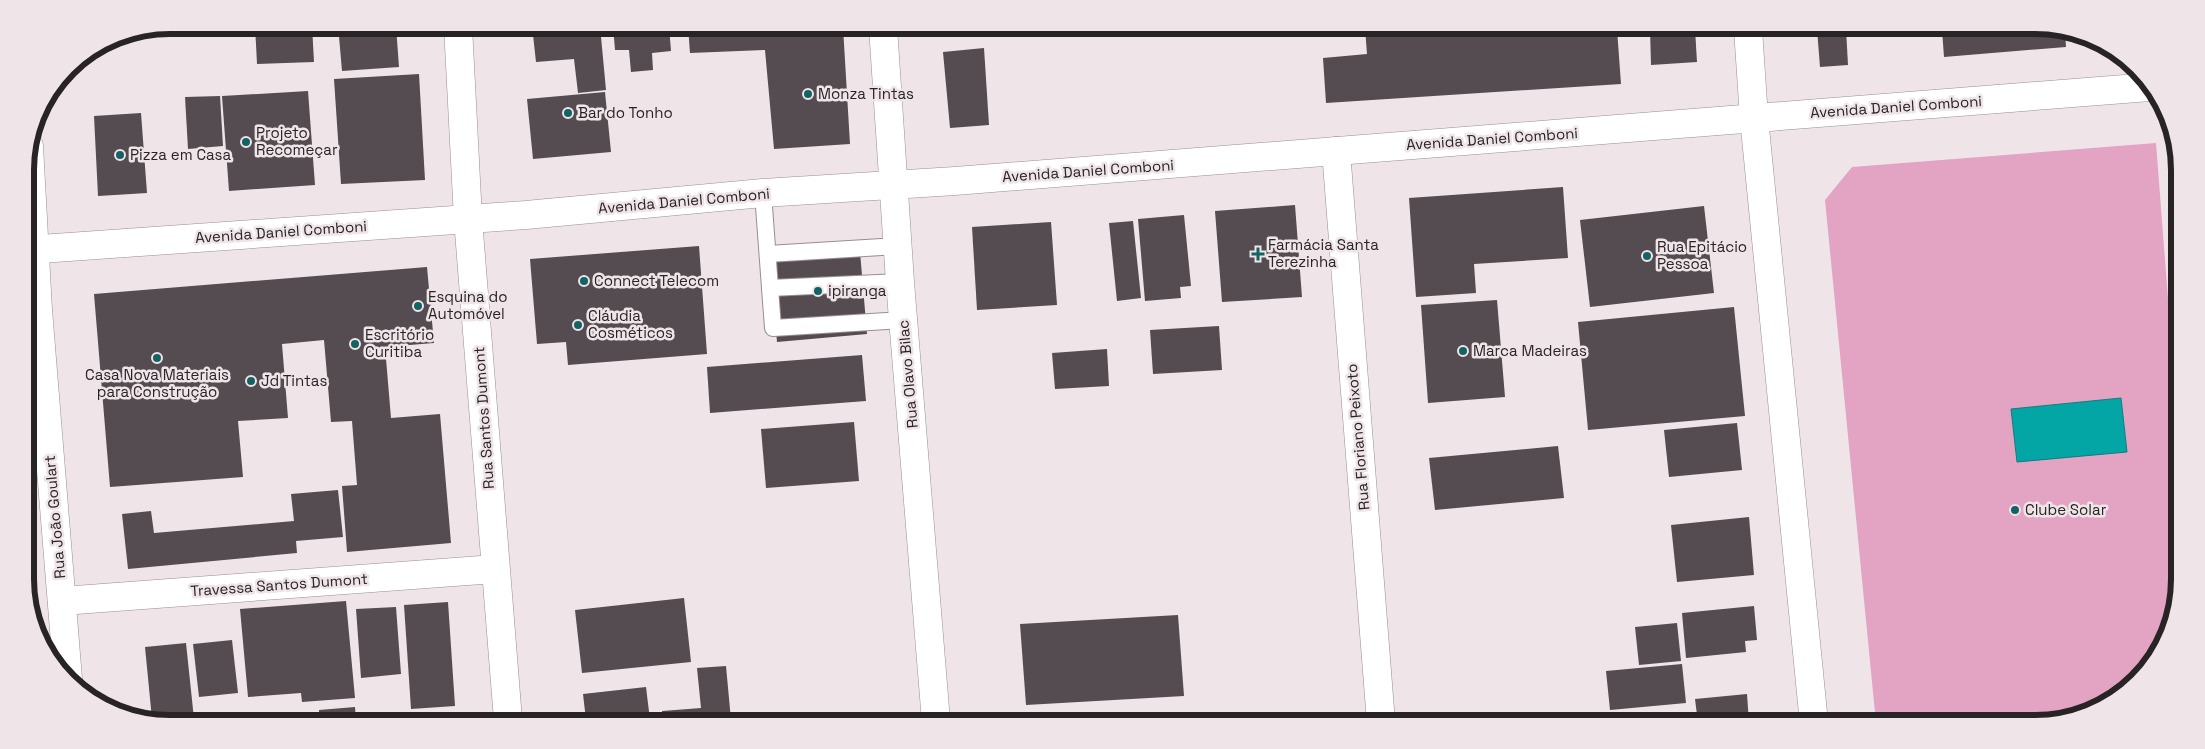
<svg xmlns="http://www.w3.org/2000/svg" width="2205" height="749" font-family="'Space Grotesk',sans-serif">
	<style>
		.green { fill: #e3a3c3 }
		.water { fill: #04a5a5; stroke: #0f7e7f }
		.building { fill: #544c50 }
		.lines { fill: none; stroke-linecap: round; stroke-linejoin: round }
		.service-casing { stroke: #988e92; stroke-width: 18 }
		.minor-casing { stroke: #988e92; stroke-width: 29 }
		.tertiary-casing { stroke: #988e92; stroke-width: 29 }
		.service { stroke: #fff; stroke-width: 16 }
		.minor { stroke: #fff; stroke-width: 28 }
		.tertiary { stroke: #fff; stroke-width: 28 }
		.poi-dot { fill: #146364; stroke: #efe5e9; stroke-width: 2 }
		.labels { text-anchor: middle; stroke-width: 5; stroke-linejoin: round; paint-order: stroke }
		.poi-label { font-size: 15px; fill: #282426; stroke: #efe5e9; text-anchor: start }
		.street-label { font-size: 15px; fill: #282426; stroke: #efe5e9 }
		.rim { fill: none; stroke: #282426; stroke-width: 6 }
	</style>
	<rect width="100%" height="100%" fill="#efe5e9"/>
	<path class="green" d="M2156 143 2176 403 2175 617 2155 660 2123 694 2090 713 2044 724 1876 723 1825 200 1852 167Z"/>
	<path class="water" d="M2121 398 2127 452 2017 462 2011 409Z"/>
	<g class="building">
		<path d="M255 25H312L314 62 257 64Z"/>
		<path d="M338 25 396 26 399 67 342 71Z"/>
		<path d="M532 26H600L606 90 578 93 574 59 536 62Z"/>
		<path d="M613 26H669L671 51 652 53 653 70 631 72 629 50H615Z"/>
		<path d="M688 26 843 27 850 144 774 149 765 50 690 53Z"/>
		<path d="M1365 28 1617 29 1621 84 1326 103 1323 58 1367 54Z"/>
		<path d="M1650 29H1695L1697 62 1651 65Z"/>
		<path d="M1817 29H1846L1848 65 1820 67Z"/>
		<path d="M1942 30H2065L2066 47 1944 57Z"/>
		<path d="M984 48 989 125 950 128 943 52Z"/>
		<path d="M419 74 425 180 341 184 334 79Z"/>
		<path d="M308 91 315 185 229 191 222 96Z"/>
		<path d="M605 92 611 152 533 159 527 99Z"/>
		<path d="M220 96 223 146 188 149 185 97Z"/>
		<path d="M141 113 147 193 98 196 94 116Z"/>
		<path d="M1563 187 1568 258 1474 264 1476 293 1416 297 1409 198Z"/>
		<path d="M1295 205 1302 297 1222 302 1215 211Z"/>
		<path d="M1704 206 1714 293 1590 307 1580 220Z"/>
		<path d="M1184 215 1191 286 1180 287 1181 298 1145 301 1138 219Z"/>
		<path d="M1133 221 1141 298 1117 301 1109 223Z"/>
		<path d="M1051 222 1057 305 977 310 972 227Z"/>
		<path d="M859 240 867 334 777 342 769 247Z"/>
		<path d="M699 246 707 354 568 365 566 342 537 344 530 259Z"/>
		<path d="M427 267 434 343 385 347 391 418 440 414 451 543 347 552 342 486 357 485 352 421 331 422 324 340 282 344 288 418 238 421 243 477 110 487 94 294Z"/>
		<path d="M1497 300 1505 397 1428 403 1421 305Z"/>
		<path d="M1734 307 1745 416 1588 430 1578 322Z"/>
		<path d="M1219 326 1222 370 1153 374 1150 330Z"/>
		<path d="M1107 349 1109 386 1055 389 1052 353Z"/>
		<path d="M862 355 866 401 710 413 707 367Z"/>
		<path d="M854 422 859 481 766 488 761 429Z"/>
		<path d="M1737 423 1742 470 1669 477 1664 430Z"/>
		<path d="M1558 446 1564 498 1435 510 1429 458Z"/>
		<path d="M338 490 343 537 296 541 297 553 128 569 122 514 151 511 154 533 294 521 291 494Z"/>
		<path d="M1749 517 1754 575 1677 582 1671 525Z"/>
		<path d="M684 598 691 662 582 673 575 610Z"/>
		<path d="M346 601 355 698 302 702 301 693 248 697 240 609Z"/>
		<path d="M448 602 455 706 411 709 404 605Z"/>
		<path d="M1754 606 1757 640 1745 641 1746 652 1686 658 1682 613Z"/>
		<path d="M396 607 401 674 361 678 356 609Z"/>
		<path d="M1178 615 1184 696 1026 705 1020 624Z"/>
		<path d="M1677 623 1681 661 1639 665 1635 627Z"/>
		<path d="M232 640 238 693 199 697 193 644Z"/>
		<path d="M186 643 194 719H152L145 647Z"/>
		<path d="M1682 664 1686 703 1610 710 1606 671Z"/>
		<path d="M726 666 731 720H662V711L701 708 697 668Z"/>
		<path d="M646 687 650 720H586L583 694Z"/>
		<path d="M1747 694 1749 723H1698L1695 699Z"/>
		<path d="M355 707 356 720 319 719V710Z"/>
	</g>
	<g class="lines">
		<g class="service-casing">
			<g id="service">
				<path d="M763 193 770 288 900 282"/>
				<path d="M768 254 898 246"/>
				<path d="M770 288 773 328 903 320"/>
			</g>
		</g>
		<g class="minor-casing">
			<g id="minor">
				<path d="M458 26 468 219 508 720"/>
				<path d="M883 27 900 282 936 721"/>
				<path d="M1748 29 1754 118 1814 723"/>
				<path d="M29 146 38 310 68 679"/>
				<path d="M1336 151 1381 722"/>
				<path d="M62 601 495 569"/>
			</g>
		</g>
		<g class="tertiary-casing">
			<path id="tertiary" d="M26 250 526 215 763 193 955 181 2150 87"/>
		</g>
		<use href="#service" class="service"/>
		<use href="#minor" class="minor"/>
		<use href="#tertiary" class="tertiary"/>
	</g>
	<g class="poi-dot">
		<circle cx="808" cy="94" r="5"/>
		<circle cx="568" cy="113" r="5"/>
		<circle cx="246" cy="142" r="5"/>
		<circle cx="120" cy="155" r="5"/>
		<path d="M1255.5 246.5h5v5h5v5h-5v5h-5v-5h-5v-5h5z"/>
		<circle cx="1647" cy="256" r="5"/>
		<circle cx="584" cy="281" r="5"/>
		<circle cx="818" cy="291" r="5"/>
		<circle cx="418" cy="306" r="5"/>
		<circle cx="578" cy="325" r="5"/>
		<circle cx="355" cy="344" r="5"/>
		<circle cx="1463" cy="351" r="5"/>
		<circle cx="157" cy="358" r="5"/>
		<circle cx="251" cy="381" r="5"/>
		<circle cx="2015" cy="510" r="5"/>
	</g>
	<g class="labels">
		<g class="poi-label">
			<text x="818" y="99">Monza Tintas</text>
			<text x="578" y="118">Bar do Tonho</text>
			<text x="256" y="138">Projeto<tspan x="256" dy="17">Recomeçar</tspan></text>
			<text x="130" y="160">Pizza em Casa</text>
			<text x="1268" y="250">Farmácia Santa<tspan x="1268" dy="17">Terezinha</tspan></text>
			<text x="1657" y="252">Rua Epitácio<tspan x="1657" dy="17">Pessoa</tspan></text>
			<text x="594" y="286">Connect Telecom</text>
			<text x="828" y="296">ipiranga</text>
			<text x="428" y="302">Esquina do<tspan x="428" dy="17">Automóvel</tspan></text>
			<text x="588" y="321">Cláudia<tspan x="588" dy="17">Cosméticos</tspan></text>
			<text x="365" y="340">Escritório<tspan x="365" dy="17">Curitiba</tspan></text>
			<text x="1473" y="356">Marca Madeiras</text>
			<text x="157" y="380" text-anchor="middle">Casa Nova Materiais<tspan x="157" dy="17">para Construção</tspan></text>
			<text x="261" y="386">Jd Tintas</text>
			<text x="2025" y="515">Clube Solar</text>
		</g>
		<g class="street-label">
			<text transform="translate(1896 107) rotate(-4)" y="5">Avenida Daniel Comboni</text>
			<text transform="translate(1492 139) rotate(-4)" y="5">Avenida Daniel Comboni</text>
			<text transform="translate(1088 171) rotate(-4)" y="5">Avenida Daniel Comboni</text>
			<text transform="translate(684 201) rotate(-5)" y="5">Avenida Daniel Comboni</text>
			<text transform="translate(281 232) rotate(-4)" y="5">Avenida Daniel Comboni</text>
			<text transform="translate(908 374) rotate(-95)" y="5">Rua Olavo Bilac</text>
			<text transform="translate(484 418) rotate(-94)" y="5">Rua Santos Dumont</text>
			<text transform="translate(1358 437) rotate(-95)" y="5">Rua Floriano Peixoto</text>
			<text transform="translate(55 517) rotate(-95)" y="5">Rua João Goulart</text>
			<text transform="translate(279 585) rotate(-4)" y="5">Travessa Santos Dumont</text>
		</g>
	</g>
	<path d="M0 0H2205V749H0ZM170 34H2035A136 136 0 0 1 2171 170V579A136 136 0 0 1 2035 715H170A136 136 0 0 1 34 579V170A136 136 0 0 1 170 34Z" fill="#efe5e9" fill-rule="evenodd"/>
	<path class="rim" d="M170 34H2035A136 136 0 0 1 2171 170V579A136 136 0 0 1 2035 715H170A136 136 0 0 1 34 579V170A136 136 0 0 1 170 34Z"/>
</svg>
